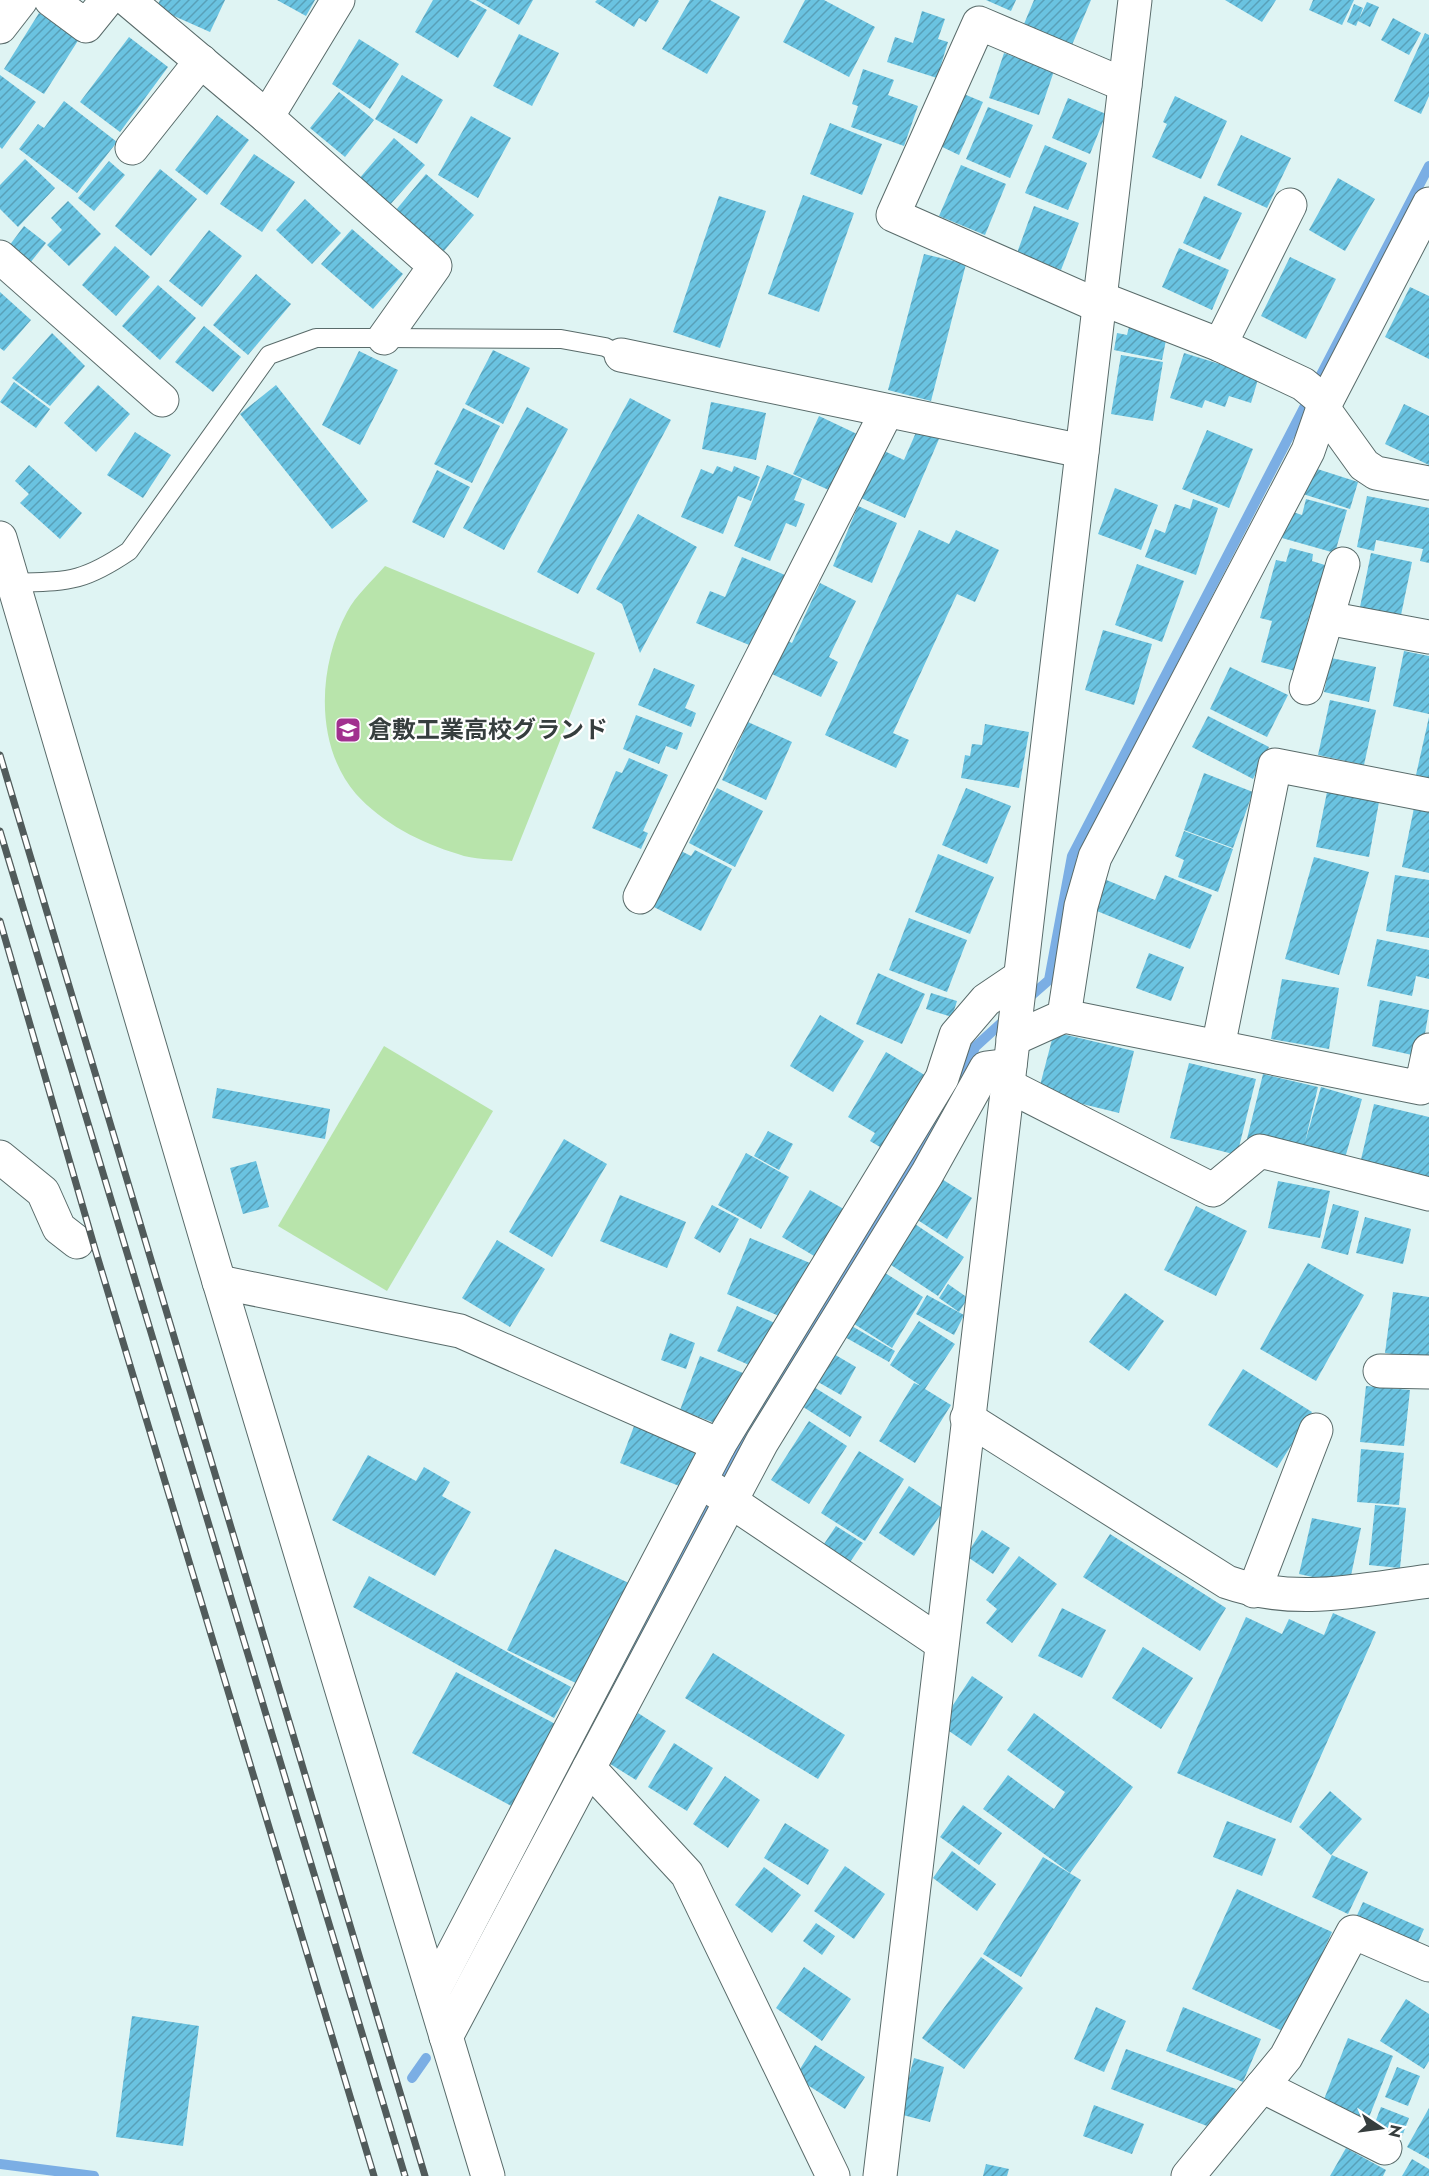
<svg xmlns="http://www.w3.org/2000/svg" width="1429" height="2176" font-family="Jost,'Noto Sans JP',sans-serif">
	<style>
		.green { fill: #b8e4ab }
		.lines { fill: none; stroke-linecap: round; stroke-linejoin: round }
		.stream { stroke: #7baee4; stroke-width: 10 }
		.building { fill: url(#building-hatch) }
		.service-casing { stroke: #596b6a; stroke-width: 20 }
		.minor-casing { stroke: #596b6a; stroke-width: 35 }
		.tertiary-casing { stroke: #596b6a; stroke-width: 35 }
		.service { stroke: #fff; stroke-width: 18 }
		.minor { stroke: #fff; stroke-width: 33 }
		.tertiary { stroke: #fff; stroke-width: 33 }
		.rail-casing { stroke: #515b5b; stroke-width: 7 }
		.rail { stroke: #fff; stroke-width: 4.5; stroke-dasharray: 14; stroke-linecap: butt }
		.labels { text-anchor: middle; stroke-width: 4.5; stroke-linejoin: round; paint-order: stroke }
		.poi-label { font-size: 24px; font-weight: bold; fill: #363e3e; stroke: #fff; text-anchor: start }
	</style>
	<defs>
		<pattern id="building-hatch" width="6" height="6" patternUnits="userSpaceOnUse" patternTransform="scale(1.5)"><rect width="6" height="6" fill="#6ac3e1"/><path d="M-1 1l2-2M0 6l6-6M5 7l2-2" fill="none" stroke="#58a0b8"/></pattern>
	</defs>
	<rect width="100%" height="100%" fill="#dff4f3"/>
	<g class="green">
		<path d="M385 566 595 653 512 861C495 859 474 860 458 854 421 843 382 823 356 794 314 745 318 666 347 612 356 595 373 580 385 566Z"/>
		<path d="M384 1046 493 1111 387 1291 278 1226Z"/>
	</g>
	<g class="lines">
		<g class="stream">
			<path d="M1025 1001 1049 980 1072 856 1429 166"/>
			<path d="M965 1077 975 1047 1009 1016"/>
			<path d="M578 1753 728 1467 879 1213 946 1108"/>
			<path d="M412 2078 426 2058"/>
			<path d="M0 2164 94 2176"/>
		</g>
	</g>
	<g class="building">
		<path d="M160 0H225L210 32 156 8Z"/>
		<path d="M277 0H315L306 16Z"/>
		<path d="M433 0H469L487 10 458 58 415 32Z"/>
		<path d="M476 0H533L519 25Z"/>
		<path d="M597 0H658L659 1 646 22 639 18 634 27 595 2Z"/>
		<path d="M690 0H710L740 17 707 74 662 49Z"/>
		<path d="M805 0H824L875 27 849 77 783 42Z"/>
		<path d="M986 0H1016L1011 11Z"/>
		<path d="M1034 0H1091L1072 45 1024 24Z"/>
		<path d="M1225 0H1276L1262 22Z"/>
		<path d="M1313 0H1354L1342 25 1309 10Z"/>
		<path d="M1367 2 1379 7 1370 27 1358 21 1356 26 1347 22 1354 4 1363 8 1359 19Z"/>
		<path d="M922 11 945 19 938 39 948 42 937 78 887 62 895 37 913 43Z"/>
		<path d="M39 13 79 39 44 94 4 69Z"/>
		<path d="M1393 18 1421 33 1409 55 1381 40Z"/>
		<path d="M1425 33 1429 35V96L1421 114 1394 101Z"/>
		<path d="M519 34 559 53 532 106 493 86Z"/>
		<path d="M129 37 168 67 120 132 80 102Z"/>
		<path d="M359 39 399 64 370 109 332 84Z"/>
		<path d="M1004 53 1054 71 1039 115 989 98Z"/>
		<path d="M863 69 894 80 888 95 918 106 904 146 851 127 858 106 852 104Z"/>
		<path d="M0 75 36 102 2 149 0 147Z"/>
		<path d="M402 75 443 100 417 144 375 119Z"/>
		<path d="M339 92 374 120 345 157 310 128Z"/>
		<path d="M959 92 983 102 959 155 936 144Z"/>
		<path d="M1175 96 1227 121 1201 179 1152 157 1167 124 1163 122Z"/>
		<path d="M1068 98 1106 114 1090 154 1052 138Z"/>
		<path d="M64 101 117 142 77 193 19 149 38 124 44 128Z"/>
		<path d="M988 107 1033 125 1010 178 966 159Z"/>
		<path d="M217 115 249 140 207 195 175 170Z"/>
		<path d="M471 116 511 138 478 198 438 175Z"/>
		<path d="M830 123 882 144 862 195 810 174Z"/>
		<path d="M1241 135 1291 158 1267 208 1217 185Z"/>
		<path d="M394 138 425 165 389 206 358 180Z"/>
		<path d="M1045 145 1087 163 1068 210 1025 193Z"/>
		<path d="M254 154 295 182 262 232 220 204Z"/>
		<path d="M25 159 55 188 18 227 0 209V185Z"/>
		<path d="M109 161 125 175 94 211 78 198Z"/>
		<path d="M961 165 1006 184 985 235 939 216Z"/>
		<path d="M160 169 197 199 151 256 115 226Z"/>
		<path d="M426 174 474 215 444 251 396 210Z"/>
		<path d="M1338 178 1375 199 1345 251 1309 230Z"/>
		<path d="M803 195 854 213 819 312 768 294Z"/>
		<path d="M719 196 766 211 720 348 673 332Z"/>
		<path d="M1204 196 1242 213 1220 260 1183 243Z"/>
		<path d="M305 199 341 233 312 264 276 230Z"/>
		<path d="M68 201 101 234 69 266 47 245 62 230 51 218Z"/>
		<path d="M1034 206 1079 223 1061 270 1017 253Z"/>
		<path d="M24 226 46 243 30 263 9 246Z"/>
		<path d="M352 229 403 274 373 309 321 264Z"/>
		<path d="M209 230 242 256 202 307 169 281Z"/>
		<path d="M115 246 150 277 116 316 82 285Z"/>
		<path d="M1179 248 1229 270 1212 310 1162 287Z"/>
		<path d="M924 254 966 264 931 401 888 390Z"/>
		<path d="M1290 257 1336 279 1306 339 1261 316Z"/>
		<path d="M256 274 291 304 248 355 213 325Z"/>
		<path d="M158 285 196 318 160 360 122 326Z"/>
		<path d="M1410 287 1429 296V359L1385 337Z"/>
		<path d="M0 292 31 320 4 351 0 348Z"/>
		<path d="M204 326 241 357 213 392 175 362Z"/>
		<path d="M1129 327 1167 335 1162 360 1114 350 1117 333 1127 335Z"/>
		<path d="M52 333 85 366 50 406 12 378Z"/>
		<path d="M493 350 530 368 503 424 465 404Z"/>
		<path d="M359 351 398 370 360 445 322 425Z"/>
		<path d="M1184 353 1259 376 1251 403 1229 396 1225 407 1205 400 1202 408 1170 398Z"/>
		<path d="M1121 355 1163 362 1153 421 1111 414Z"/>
		<path d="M14 382 50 409 36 428 0 402Z"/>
		<path d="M98 385 130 414 96 452 64 423Z"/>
		<path d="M276 385 368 501 332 529 240 414Z"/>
		<path d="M630 398 671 420 578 594 537 572Z"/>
		<path d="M711 402 766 413 756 460 702 449Z"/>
		<path d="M1404 404 1429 416V465L1385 444Z"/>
		<path d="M527 407 568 429 504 550 463 528Z"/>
		<path d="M463 408 500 426 472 483 434 464Z"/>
		<path d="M819 416 857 434 831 491 793 474Z"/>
		<path d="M917 430 939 439 905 518 861 498 882 450 904 460Z"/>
		<path d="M1207 430 1253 449 1229 508 1182 489Z"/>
		<path d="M135 432 171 455 143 498 107 475Z"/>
		<path d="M29 465 82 513 60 539 20 503 29 494 15 481Z"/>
		<path d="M767 465 802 479 794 500 805 504 796 527 786 523 770 561 734 546Z"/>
		<path d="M717 466 732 472 734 466 760 477 751 501 738 496 723 534 681 517 701 469 713 474Z"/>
		<path d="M1311 467 1358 482 1350 509 1303 494Z"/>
		<path d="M437 470 470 487 444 538 412 522Z"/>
		<path d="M1115 488 1158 505 1141 550 1098 534Z"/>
		<path d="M1367 496 1429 508V563L1420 561 1423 549 1376 540 1374 551 1357 547Z"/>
		<path d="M1193 499 1218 508 1196 575 1145 557 1155 529 1165 533 1175 504 1190 509Z"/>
		<path d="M1306 499 1347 510 1335 553 1282 538 1290 511 1302 515Z"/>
		<path d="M858 506 897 523 872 583 833 566Z"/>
		<path d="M638 514 697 547 640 653 622 604 596 589Z"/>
		<path d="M919 530 949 544 956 530 999 550 975 602 957 594 893 733 909 740 896 768 825 735Z"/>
		<path d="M1290 548 1313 554 1312 561 1328 566 1315 614 1310 613 1295 671 1261 662 1272 621 1260 618 1276 560 1286 562Z"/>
		<path d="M1371 553 1412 562 1401 615 1360 607Z"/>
		<path d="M742 557 785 575 754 647 696 623 710 591 725 597Z"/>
		<path d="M1137 564 1184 581 1162 642 1115 625Z"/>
		<path d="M820 583 856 601 829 657 838 662 821 697 772 674 788 641 792 643Z"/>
		<path d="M1103 630 1152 644 1134 705 1085 690Z"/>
		<path d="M1404 651 1429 656V714L1393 706Z"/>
		<path d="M1331 658 1376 667 1369 702 1324 692Z"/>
		<path d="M1230 667 1288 695 1267 737 1210 709Z"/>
		<path d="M654 668 695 685 685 708 696 713 691 727 638 705Z"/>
		<path d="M1330 700 1376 710 1364 765 1318 755Z"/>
		<path d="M636 715 683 733 677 750 666 746 659 764 623 749Z"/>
		<path d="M1208 716 1269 747 1253 779 1192 747Z"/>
		<path d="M1429 717V778L1416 775Z"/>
		<path d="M748 722 792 742 766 800 722 780Z"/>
		<path d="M985 724 1029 732 1019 788 961 778 965 755 970 756 972 744 982 745Z"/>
		<path d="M629 758 668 775 643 831 648 833 641 849 592 828 616 771 622 773Z"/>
		<path d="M1204 773 1253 792 1233 848 1184 830Z"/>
		<path d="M717 788 763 811 735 867 689 843Z"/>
		<path d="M966 788 1011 806 987 864 942 845Z"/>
		<path d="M1327 792 1379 802 1369 857 1316 847Z"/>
		<path d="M1414 808 1429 811V873L1402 867Z"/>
		<path d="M1184 831 1233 849 1218 892 1178 877 1184 860 1175 856Z"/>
		<path d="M675 848 691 856 695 850 732 869 701 931 648 904Z"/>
		<path d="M938 854 994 877 970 934 915 912Z"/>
		<path d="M1314 857 1369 872 1339 975 1285 959Z"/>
		<path d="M1165 875 1212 895 1190 949 1092 909 1104 879 1155 900Z"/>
		<path d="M1395 875 1429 880V938L1386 931Z"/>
		<path d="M909 918 967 940 947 992 889 970Z"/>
		<path d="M1377 939 1429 950V979L1416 976 1412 996 1367 986Z"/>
		<path d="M1149 953 1184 967 1171 1001 1136 988Z"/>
		<path d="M878 973 925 994 902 1044 856 1024Z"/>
		<path d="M1282 979 1339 988 1329 1049 1271 1039Z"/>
		<path d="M931 993 957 1001 952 1017 926 1009Z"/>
		<path d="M1380 1000 1429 1010 1421 1057 1372 1046Z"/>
		<path d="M820 1015 864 1041 833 1092 790 1066Z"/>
		<path d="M1054 1032 1134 1051 1119 1113 1038 1093Z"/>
		<path d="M886 1052 933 1080 890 1153 870 1141 875 1133 848 1117Z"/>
		<path d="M1189 1063 1256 1079 1237 1155 1170 1138Z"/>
		<path d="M1263 1074 1318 1087 1305 1142 1321 1087 1362 1099 1345 1158 1246 1143Z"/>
		<path d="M217 1088 330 1109 325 1139 212 1118Z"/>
		<path d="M1374 1104 1429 1117V1184L1359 1168Z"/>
		<path d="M768 1131 793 1144 779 1170 754 1156Z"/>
		<path d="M564 1139 607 1164 552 1257 509 1232Z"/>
		<path d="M746 1153 789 1177 761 1229 718 1205Z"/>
		<path d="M256 1161 269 1207 243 1214 230 1168Z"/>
		<path d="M937 1176 972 1198 947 1239 913 1217Z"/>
		<path d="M1278 1181 1330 1191 1320 1238 1268 1228Z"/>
		<path d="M810 1190 849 1212 821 1260 782 1237Z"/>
		<path d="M620 1195 686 1222 667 1268 600 1241Z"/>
		<path d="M1333 1204 1359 1211 1348 1255 1321 1248Z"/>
		<path d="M712 1205 739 1219 720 1253 694 1238Z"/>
		<path d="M1196 1206 1247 1231 1216 1296 1164 1270Z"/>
		<path d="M1365 1217 1411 1229 1403 1264 1356 1253Z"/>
		<path d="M912 1222 964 1257 938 1296 885 1261Z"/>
		<path d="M750 1238 810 1263 786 1319 727 1294Z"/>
		<path d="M497 1240 545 1269 510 1327 462 1298Z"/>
		<path d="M1308 1263 1364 1295 1316 1381 1260 1349Z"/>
		<path d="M882 1271 923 1297 892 1348 851 1322Z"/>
		<path d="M948 1284 968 1298 959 1312 939 1298Z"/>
		<path d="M1393 1292 1429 1297V1359L1385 1353Z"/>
		<path d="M1125 1293 1164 1321 1129 1371 1089 1342Z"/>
		<path d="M927 1295 964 1315 954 1335 916 1314Z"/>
		<path d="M737 1306 777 1324 756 1368 717 1351Z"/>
		<path d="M919 1321 955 1344 925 1389 951 1405 915 1463 879 1441 914 1383 921 1386 890 1365Z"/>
		<path d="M850 1325 895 1351 889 1362 843 1336Z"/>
		<path d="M670 1333 695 1343 686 1369 661 1360Z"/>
		<path d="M827 1350 856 1367 841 1395 811 1378Z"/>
		<path d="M700 1356 743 1373 723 1426 680 1410Z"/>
		<path d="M1243 1369 1312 1412 1277 1468 1208 1425Z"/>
		<path d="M809 1384 862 1417 850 1437 797 1403Z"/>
		<path d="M1366 1386 1410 1390 1404 1446 1360 1442Z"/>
		<path d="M636 1421 704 1446 687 1489 620 1463Z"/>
		<path d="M809 1421 847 1446 809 1504 771 1480Z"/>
		<path d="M1361 1449 1404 1453 1399 1505 1357 1502Z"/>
		<path d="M859 1451 904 1479 865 1541 821 1513Z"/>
		<path d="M368 1455 416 1481 424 1467 450 1482 442 1496 471 1512 435 1576 332 1520Z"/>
		<path d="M909 1486 944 1509 914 1556 879 1533Z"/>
		<path d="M1375 1505 1406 1508 1400 1568 1369 1565Z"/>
		<path d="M1312 1518 1361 1528 1349 1585 1299 1574Z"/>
		<path d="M836 1526 863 1543 846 1568 820 1550Z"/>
		<path d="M982 1530 1010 1548 993 1574 966 1556Z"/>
		<path d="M1110 1534 1226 1608 1200 1651 1083 1577Z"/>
		<path d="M555 1549 631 1584 582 1686 507 1650Z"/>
		<path d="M1019 1556 1057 1584 1012 1643 986 1623 997 1609 986 1600Z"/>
		<path d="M369 1576 571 1687 554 1718 353 1607Z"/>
		<path d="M1062 1608 1106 1630 1082 1678 1038 1656Z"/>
		<path d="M1333 1613 1376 1632 1291 1823 1177 1773 1246 1617 1282 1634 1289 1619 1324 1635Z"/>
		<path d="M1143 1647 1193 1678 1161 1729 1112 1698Z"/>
		<path d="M713 1653 845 1735 818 1779 685 1698Z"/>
		<path d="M456 1672 563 1728 519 1810 412 1753Z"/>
		<path d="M972 1676 1003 1697 971 1746 940 1725Z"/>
		<path d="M638 1713 666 1731 636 1780 607 1762Z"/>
		<path d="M1034 1713 1133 1787 1070 1873 983 1809 1008 1775 1054 1809 1065 1792 1007 1750Z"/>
		<path d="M674 1743 713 1768 687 1811 648 1787Z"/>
		<path d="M725 1776 760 1800 728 1848 693 1824Z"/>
		<path d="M1330 1791 1362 1819 1331 1855 1299 1827Z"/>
		<path d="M963 1805 1002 1833 979 1865 940 1837Z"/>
		<path d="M1227 1821 1276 1839 1262 1876 1213 1857Z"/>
		<path d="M785 1823 829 1850 808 1885 764 1858Z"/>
		<path d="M952 1851 996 1884 977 1911 933 1878Z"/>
		<path d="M1332 1855 1368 1872 1348 1914 1312 1897Z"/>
		<path d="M1043 1857 1081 1880 1021 1977 983 1954Z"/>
		<path d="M845 1866 885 1894 854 1939 814 1911Z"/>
		<path d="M764 1867 801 1895 772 1933 735 1905Z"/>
		<path d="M1237 1889 1332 1932 1287 2033 1192 1989Z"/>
		<path d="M1363 1902 1424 1929 1414 1951 1353 1924Z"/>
		<path d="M816 1923 835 1936 822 1955 803 1941Z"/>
		<path d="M981 1957 1023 1988 964 2069 922 2038Z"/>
		<path d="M804 1967 851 1999 822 2041 776 2008Z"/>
		<path d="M1406 1999 1429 2014V2061L1424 2069 1380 2041Z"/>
		<path d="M1096 2007 1126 2021 1104 2072 1074 2059Z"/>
		<path d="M1183 2007 1261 2039 1243 2082 1166 2051Z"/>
		<path d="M132 2016 199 2026 183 2146 116 2137Z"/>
		<path d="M1348 2038 1393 2056 1366 2125 1321 2107Z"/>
		<path d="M815 2045 865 2077 845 2109 795 2077Z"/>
		<path d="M1126 2049 1236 2089 1220 2131 1111 2089Z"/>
		<path d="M914 2058 944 2067 930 2122 899 2114Z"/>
		<path d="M1397 2067 1420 2076 1408 2106 1385 2097Z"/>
		<path d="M1094 2105 1144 2124 1132 2154 1083 2136Z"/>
		<path d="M1381 2107 1409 2118 1401 2139 1373 2128Z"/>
		<path d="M1429 2108V2159L1407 2147Z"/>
		<path d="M1346 2148 1386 2170 1383 2176H1330Z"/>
		<path d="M1412 2159 1429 2169V2176H1402Z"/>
		<path d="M986 2164 1009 2169 1007 2176H983Z"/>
	</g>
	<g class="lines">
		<g class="service-casing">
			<path id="service" d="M13 583C68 581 82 583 129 551L269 355 316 338H384L561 339 605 347 621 355"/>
		</g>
		<g class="minor-casing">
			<g id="minor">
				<path d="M51 0 86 26 107 0"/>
				<path d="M128 0 267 117 435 266 384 338"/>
				<path d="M0 27 21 0"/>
				<path d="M267 117 338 0"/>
				<path d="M132 148 201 61"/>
				<path d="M0 257 162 400"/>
				<path d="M1100 298 1220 345 1303 384 1320 398 1323 408 1364 465 1376 473 1429 483"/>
				<path d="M1099 306 893 215 979 23 1125 85"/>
				<path d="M1220 345 1290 205"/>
				<path d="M621 355 1082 451"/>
				<path d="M1327 618 1429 637"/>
				<path d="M1306 688 1343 564"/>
				<path d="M640 897 887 411"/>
				<path d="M1064 1016 1421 1088 1429 1050"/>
				<path d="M1013 1039 1064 1016 1081 906 1095 857 1308 451 1323 408 1429 204"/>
				<path d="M1218 1047 1275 765 1429 795"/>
				<path d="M1007 1085 1213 1190 1260 1151 1429 1194"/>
				<path d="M0 1157 43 1192 59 1228 77 1242"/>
				<path d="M219 1282 460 1331 719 1445"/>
				<path d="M1380 1371 1429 1372"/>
				<path d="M967 1418 1227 1582C1296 1606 1359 1590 1429 1581"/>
				<path d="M711 1488 941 1643"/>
				<path d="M1254 1591 1316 1430"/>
				<path d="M589 1768 687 1874 833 2176"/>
				<path d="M433 1992 719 1445 942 1078 956 1035 986 1000 1020 977"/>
				<path d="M446 2037 762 1442 927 1174 986 1068 1010 1065"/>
				<path d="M1262 2086 1385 2148"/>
				<path d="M880 2176 1135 0"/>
				<path d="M1188 2176 1286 2057 1353 1932 1429 1965"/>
			</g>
		</g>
		<g class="tertiary-casing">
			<path id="tertiary" d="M0 538 214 1265 488 2176"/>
		</g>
		<use href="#service" class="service"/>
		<use href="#minor" class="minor"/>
		<use href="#tertiary" class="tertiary"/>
		<g class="rail-casing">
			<g id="rail">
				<path d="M0 755 425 2176"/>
				<path d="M0 831 405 2176"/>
				<path d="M0 921 95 1249 374 2176"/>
			</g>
		</g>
		<use href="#rail" class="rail"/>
	</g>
	<defs>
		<g id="school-square" transform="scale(1.35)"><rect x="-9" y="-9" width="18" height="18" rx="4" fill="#a1318f" stroke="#fff"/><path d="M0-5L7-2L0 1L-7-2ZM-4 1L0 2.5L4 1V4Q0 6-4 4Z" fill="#fff"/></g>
	</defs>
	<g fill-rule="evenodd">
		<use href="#school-square" x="348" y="730"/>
	</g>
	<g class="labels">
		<g class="poi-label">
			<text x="368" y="738">倉敷工業高校グランド</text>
		</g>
	</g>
	<g transform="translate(1381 2128) rotate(103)" stroke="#ffffff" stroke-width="4.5" paint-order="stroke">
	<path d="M0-4.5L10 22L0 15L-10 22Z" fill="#363e3e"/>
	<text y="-9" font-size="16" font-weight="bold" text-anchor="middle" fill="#363e3e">N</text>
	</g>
</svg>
